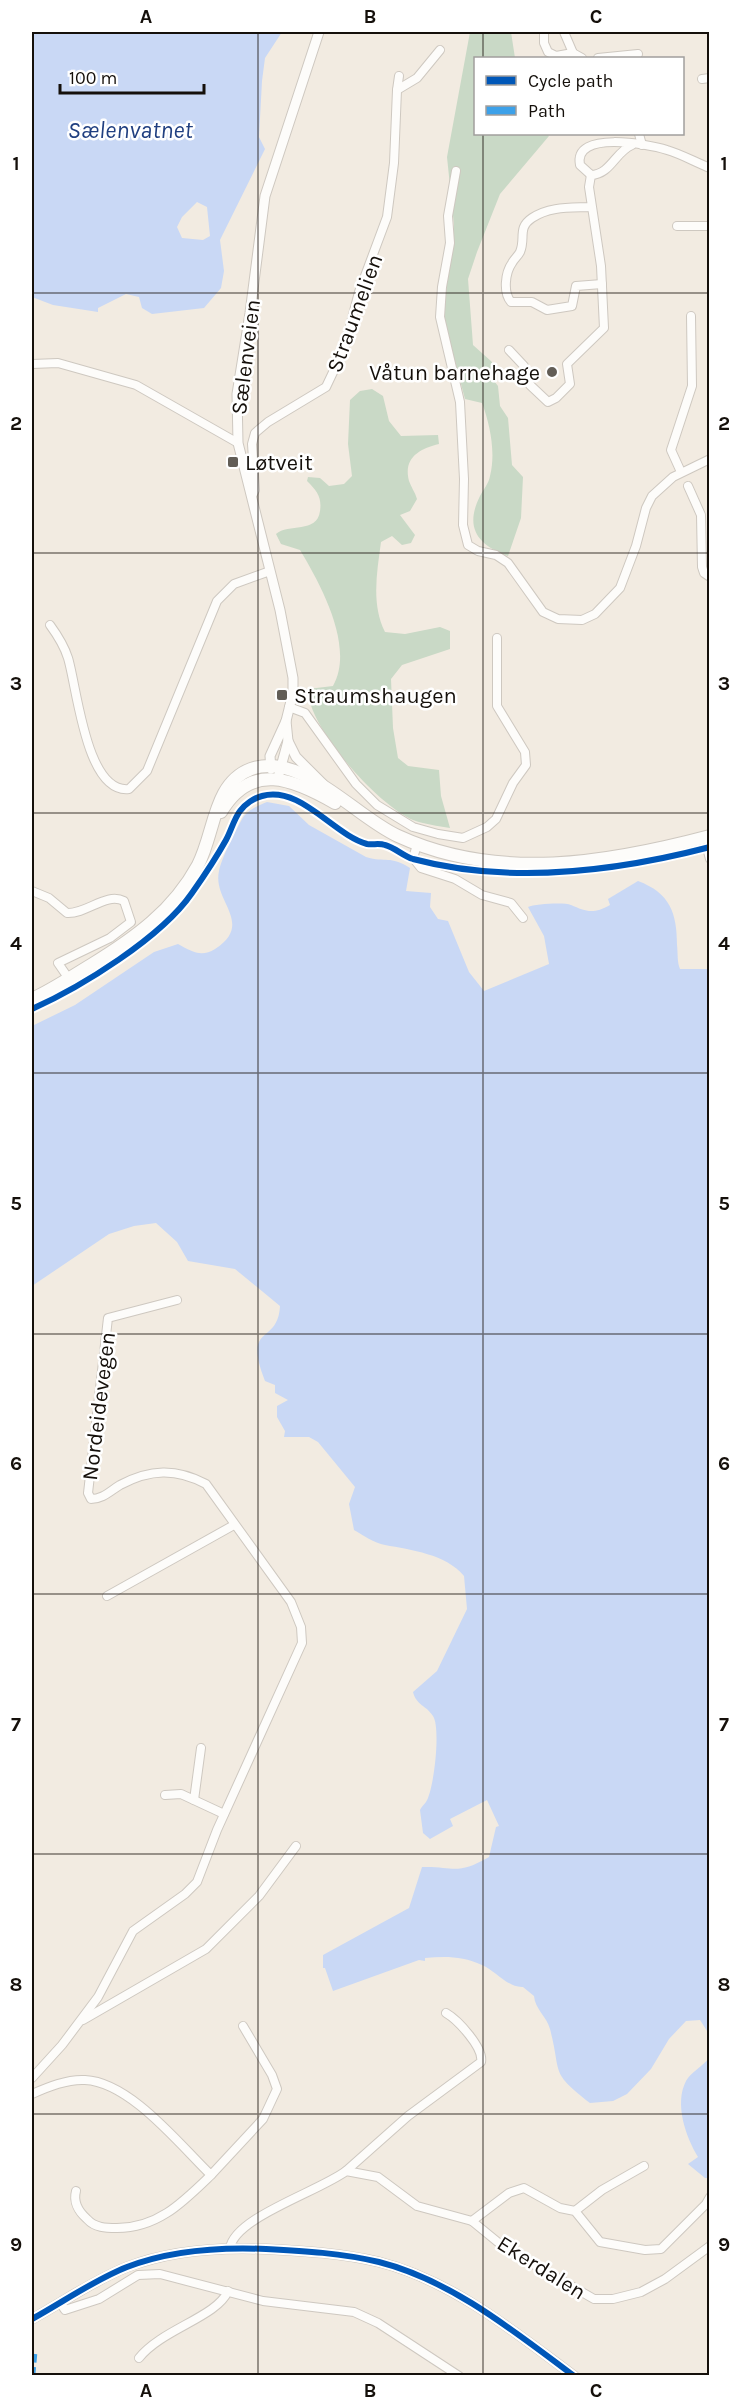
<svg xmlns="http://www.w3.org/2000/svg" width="741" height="2407" font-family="Karla,sans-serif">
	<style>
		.green { fill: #c9d9c6 }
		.water { fill: #c9d8f5; fill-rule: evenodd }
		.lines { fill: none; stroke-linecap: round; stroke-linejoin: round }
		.minor-casing { stroke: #cec8c0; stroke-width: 10 }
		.tertiary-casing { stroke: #cec8c0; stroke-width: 11 }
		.primary-casing { stroke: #cec8c0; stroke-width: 14 }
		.minor { stroke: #fdfcfa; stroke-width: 8 }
		.tertiary { stroke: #fdfcfa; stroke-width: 9 }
		.primary { stroke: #fdfcfa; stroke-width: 12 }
		.quiet { stroke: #3da1e9; stroke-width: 4.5; stroke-dasharray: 9 4.5; stroke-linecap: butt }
		.cycleway-casing { stroke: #fff; stroke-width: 10 }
		.cycleway { stroke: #0057b8; stroke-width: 6 }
		.grid { fill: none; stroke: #15100b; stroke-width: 1.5; stroke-opacity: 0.55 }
		.poi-dot { fill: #625d56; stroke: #fff; stroke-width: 2 }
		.labels { text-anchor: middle; stroke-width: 5; stroke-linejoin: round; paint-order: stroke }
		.street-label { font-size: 22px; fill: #15100b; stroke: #fff }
		.poi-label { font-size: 22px; fill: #15100b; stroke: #fff; text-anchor: start }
		.water-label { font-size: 24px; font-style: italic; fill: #203f80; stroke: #fff }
		.neatline { fill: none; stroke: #15100b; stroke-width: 2 }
		.grid-label { font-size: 20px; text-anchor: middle; font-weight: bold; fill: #15100b }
	</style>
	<rect width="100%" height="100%" fill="#f2ebe1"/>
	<g class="green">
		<path d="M470 32H511L515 58H476V134H547L549 136 500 194 477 252 468 279 473 345 492 362 491 377 498 386 500 406 508 418 512 465 523 477 521 518 508 556C478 545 464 528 480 496 483 490 489 483 490 476 496 453 490 424 482 403L465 399 443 316 454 225 447 157Z"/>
		<path d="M372 389 383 396 389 421 401 436 438 435 439 444C419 449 403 458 409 481 411 487 415 492 417 499L410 511 400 515 415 535 411 543 402 545 392 536 381 542C377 572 371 604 385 632L405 634 440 627 450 631V649L402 665 391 679 393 728 398 758 408 766 439 770 441 796 450 828C438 826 424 824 413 820 379 806 307 727 308 689L333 686C355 647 321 585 300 550L281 544 276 534C288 523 317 534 320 511 322 497 317 491 307 481L308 477 320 478 329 486 344 484 352 476 348 444 350 400 360 391Z"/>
	</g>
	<g class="water">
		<path d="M32 32H282L265 58 262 81 259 137 265 149 220 240 224 271 221 288 204 308 152 314 142 308 139 297 126 294 98 308V312L53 305 32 297ZM197 202 207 207 210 236 203 240 182 238 177 227 182 217Z"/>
		<path d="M267 802 289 806 309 825 366 857C386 863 390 855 410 868L406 891 431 893 430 907 438 919 448 921 469 972 484 991 549 964 544 936 528 907C535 904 564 902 571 905 585 911 593 915 610 905L608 899 638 881C670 893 677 913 677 945 678 953 677 962 680 969H709V2034L700 2020 686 2021 669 2039 651 2069 627 2094 613 2101 590 2103C549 2071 562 2075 550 2029 547 2017 535 2009 534 1996L523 1987C508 1988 496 1971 482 1965 463 1956 445 1956 425 1958V1961L419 1960 333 1991 325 1968H323V1955L409 1908 422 1867C454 1866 456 1876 489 1857L496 1827 499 1826 487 1800 450 1819 453 1826 430 1839 423 1833 420 1810C421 1807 424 1805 426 1802 434 1790 441 1728 433 1716 427 1706 416 1705 413 1692L437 1671 467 1609 464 1576C446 1554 411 1550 385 1545 374 1543 363 1535 354 1530L349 1504 355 1487 318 1442 309 1437H284L285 1431 277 1417V1406L288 1400 275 1393V1385L265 1381C242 1322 278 1346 280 1306L235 1269 188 1261 177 1242 156 1223 134 1226 109 1234 32 1286V1026L75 1005 154 952 178 944C191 951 201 958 215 949 255 923 212 901 219 871 221 859 237 827 244 816 250 809 259 805 267 802Z"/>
		<path d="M709 2058 710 2178H705L688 2164 698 2157C686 2137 674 2104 686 2081 691 2072 703 2066 709 2058Z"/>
	</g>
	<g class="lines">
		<g class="minor-casing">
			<g id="minor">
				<path d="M544 32V43L548 52 556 56 573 53"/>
				<path d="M564 32 573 53 582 58"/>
				<path d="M598 58 638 54"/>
				<path d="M702 79 710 78"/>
				<path d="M397 90 399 76"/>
				<path d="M639 134 642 145"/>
				<path d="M632 145C615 152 611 174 591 175L580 165C573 130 648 144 667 150 681 154 695 162 710 168"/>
				<path d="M456 171 448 216 450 243 442 287 440 317 460 402 464 479 463 525 468 545 478 551 496 555 508 563 543 612 558 619 582 620 595 614 620 588 636 546 646 508 652 496 673 477 710 459"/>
				<path d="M591 207C571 208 550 206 532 218 517 228 526 238 520 252 518 256 514 259 512 263 505 273 503 293 511 302H532L547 310 572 306 576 286 602 284"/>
				<path d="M677 226H710"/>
				<path d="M509 350 524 366 530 385 548 402 556 398 570 384 567 364 604 328 601 266 589 187 591 175"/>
				<path d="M32 364 58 363 136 385 238 443"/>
				<path d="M681 472 671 450 692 386 691 316"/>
				<path d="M688 486 701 515 702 567 704 573 710 577"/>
				<path d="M252 496 255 490 252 444 255 433 268 422 326 387 344 349 359 292 387 217 394 163 397 90 417 78 440 50"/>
				<path d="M50 625C58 636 64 645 68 658 77 687 86 794 129 789L147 771 217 601 234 584 270 571"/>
				<path d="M289 707 305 713 356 784 377 805 413 827 438 834 463 838 487 827 496 819 513 783 526 765 525 752 497 706V638"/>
				<path d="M417 845 413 858 421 868 455 879 482 895 511 903 523 918"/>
				<path d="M710 847 707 848 710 859"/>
				<path d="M32 891 49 898 67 913C87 914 106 892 124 901L131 922 110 938 58 963 69 979"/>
				<path d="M107 1596 234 1525"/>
				<path d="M165 1795 181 1794 224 1814"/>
				<path d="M194 1800 201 1748"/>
				<path d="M83 2020 206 1949 259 1896 296 1846"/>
				<path d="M32 2078 62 2045 98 1997 133 1931 185 1894 197 1882 217 1830 302 1643 301 1627 291 1602 206 1484C176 1468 150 1469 120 1485 110 1491 103 1499 91 1499L88 1493 108 1318 177 1300"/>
				<path d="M32 2094C48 2087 67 2079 85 2080 130 2082 179 2144 211 2175L263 2119 277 2089 272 2075 243 2026"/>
				<path d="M346 2171 408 2116 481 2062C484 2048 458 2020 446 2013"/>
				<path d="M76 2191C73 2202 79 2212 87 2219 95 2228 106 2228 117 2228 158 2228 183 2202 211 2175"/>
				<path d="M575 2211 602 2190 644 2166"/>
				<path d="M472 2221 509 2193 524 2188 560 2208 575 2211 600 2242 645 2250 661 2249 706 2204 710 2197"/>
				<path d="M230 2248C235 2217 320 2191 346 2171L378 2177 417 2206 472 2221 505 2248 594 2299H613L641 2292 665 2279 710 2246"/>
				<path d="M61 2304 65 2310 99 2299 138 2275 160 2274 263 2301 354 2312 378 2323 459 2376"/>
				<path d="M139 2358C162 2329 217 2317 228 2291"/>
			</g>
		</g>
		<g class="tertiary-casing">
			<g id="tertiary">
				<path d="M288 741 296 757 323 784"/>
				<path d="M271 769 270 756 286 721 293 693V678L280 610 238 443 237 394 250 313 265 196 319 32"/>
				<path d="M279 774 288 741 286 721"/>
				<path d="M32 2319C63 2302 94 2280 127 2267 171 2250 220 2247 266 2249 304 2251 341 2253 379 2262 451 2280 515 2332 574 2376"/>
			</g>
		</g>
		<g class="primary-casing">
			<g id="primary">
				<path d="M221 812C251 761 293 779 335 803"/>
				<path d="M32 999C52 990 71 977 91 965 135 938 173 911 198 865 215 833 213 783 251 769 302 751 355 817 398 836 498 882 608 863 710 836"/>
			</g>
		</g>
		<use href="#minor" class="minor"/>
		<use href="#tertiary" class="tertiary"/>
		<use href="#primary" class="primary"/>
		<path class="quiet" d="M33 2376 35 2354"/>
		<g class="cycleway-casing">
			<g id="cycleway">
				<path d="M32 1009C81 987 161 938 192 893 204 876 216 858 226 840 231 831 234 819 240 811 245 804 254 798 262 796 300 785 334 835 367 844 373 845 379 843 385 845 394 847 403 856 413 859 510 885 614 872 710 847"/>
				<path d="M32 2319C63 2302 94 2280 127 2267 171 2250 220 2247 266 2249 304 2251 341 2253 379 2262 451 2280 515 2332 574 2376"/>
			</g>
		</g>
		<use href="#cycleway" class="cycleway"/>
	</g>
	<path class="grid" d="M258 32V2376M483 32V58M483 134V2376M32 293H710M32 553H710M32 813H710M32 1073H710M32 1334H710M32 1594H710M32 1854H710M32 2114H710"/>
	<g class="poi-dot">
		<circle cx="552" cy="372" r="6"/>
		<rect x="227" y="456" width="12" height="12" rx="3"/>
		<rect x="276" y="689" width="12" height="12" rx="3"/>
	</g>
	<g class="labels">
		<g class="street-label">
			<text transform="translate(354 313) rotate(-70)" y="8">Straumelien</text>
			<text transform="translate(245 357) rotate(-83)" y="8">Sælenveien</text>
			<text transform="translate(98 1406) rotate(-83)" y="8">Nordeidevegen</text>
			<text transform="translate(542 2267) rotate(32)" y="8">Ekerdalen</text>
		</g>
		<g class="poi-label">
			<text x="540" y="380" text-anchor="end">Våtun barnehage</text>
			<text x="245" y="470">Løtveit</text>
			<text x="294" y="703">Straumshaugen</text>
		</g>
		<g class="water-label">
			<text x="130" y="138">Sælenvatnet</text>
		</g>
	</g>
	<rect width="741" height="2407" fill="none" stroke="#ffffff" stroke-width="66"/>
	<rect x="474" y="57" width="210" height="78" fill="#ffffff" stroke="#a19f9d" stroke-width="1.5"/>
	<rect x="486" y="76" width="30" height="9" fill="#0057b8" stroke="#a19f9d" stroke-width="1.5"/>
	<text x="528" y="87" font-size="18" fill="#15100b">Cycle path</text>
	<rect x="486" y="106" width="30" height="9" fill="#3da1e9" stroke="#a19f9d" stroke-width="1.5"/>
	<text x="528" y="117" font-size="18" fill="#15100b">Path</text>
	<path d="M60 84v9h144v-9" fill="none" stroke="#15100b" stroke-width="3"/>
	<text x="69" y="84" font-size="18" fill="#15100b" stroke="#ffffff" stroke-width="4.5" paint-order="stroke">100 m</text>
	<rect x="33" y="33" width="675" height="2341" class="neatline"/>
	<g class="grid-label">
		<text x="146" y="23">A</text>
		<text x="370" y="23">B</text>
		<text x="596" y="23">C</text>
		<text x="16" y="170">1</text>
		<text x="724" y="170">1</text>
		<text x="16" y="430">2</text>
		<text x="724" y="430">2</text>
		<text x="16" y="690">3</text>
		<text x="724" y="690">3</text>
		<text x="16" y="950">4</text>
		<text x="724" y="950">4</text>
		<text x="16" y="1210">5</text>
		<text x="724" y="1210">5</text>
		<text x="16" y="1470">6</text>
		<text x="724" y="1470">6</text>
		<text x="16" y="1731">7</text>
		<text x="724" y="1731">7</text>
		<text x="16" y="1991">8</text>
		<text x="724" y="1991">8</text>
		<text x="16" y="2251">9</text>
		<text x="724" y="2251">9</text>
		<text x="146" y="2397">A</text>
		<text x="370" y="2397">B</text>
		<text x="596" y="2397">C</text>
	</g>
</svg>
